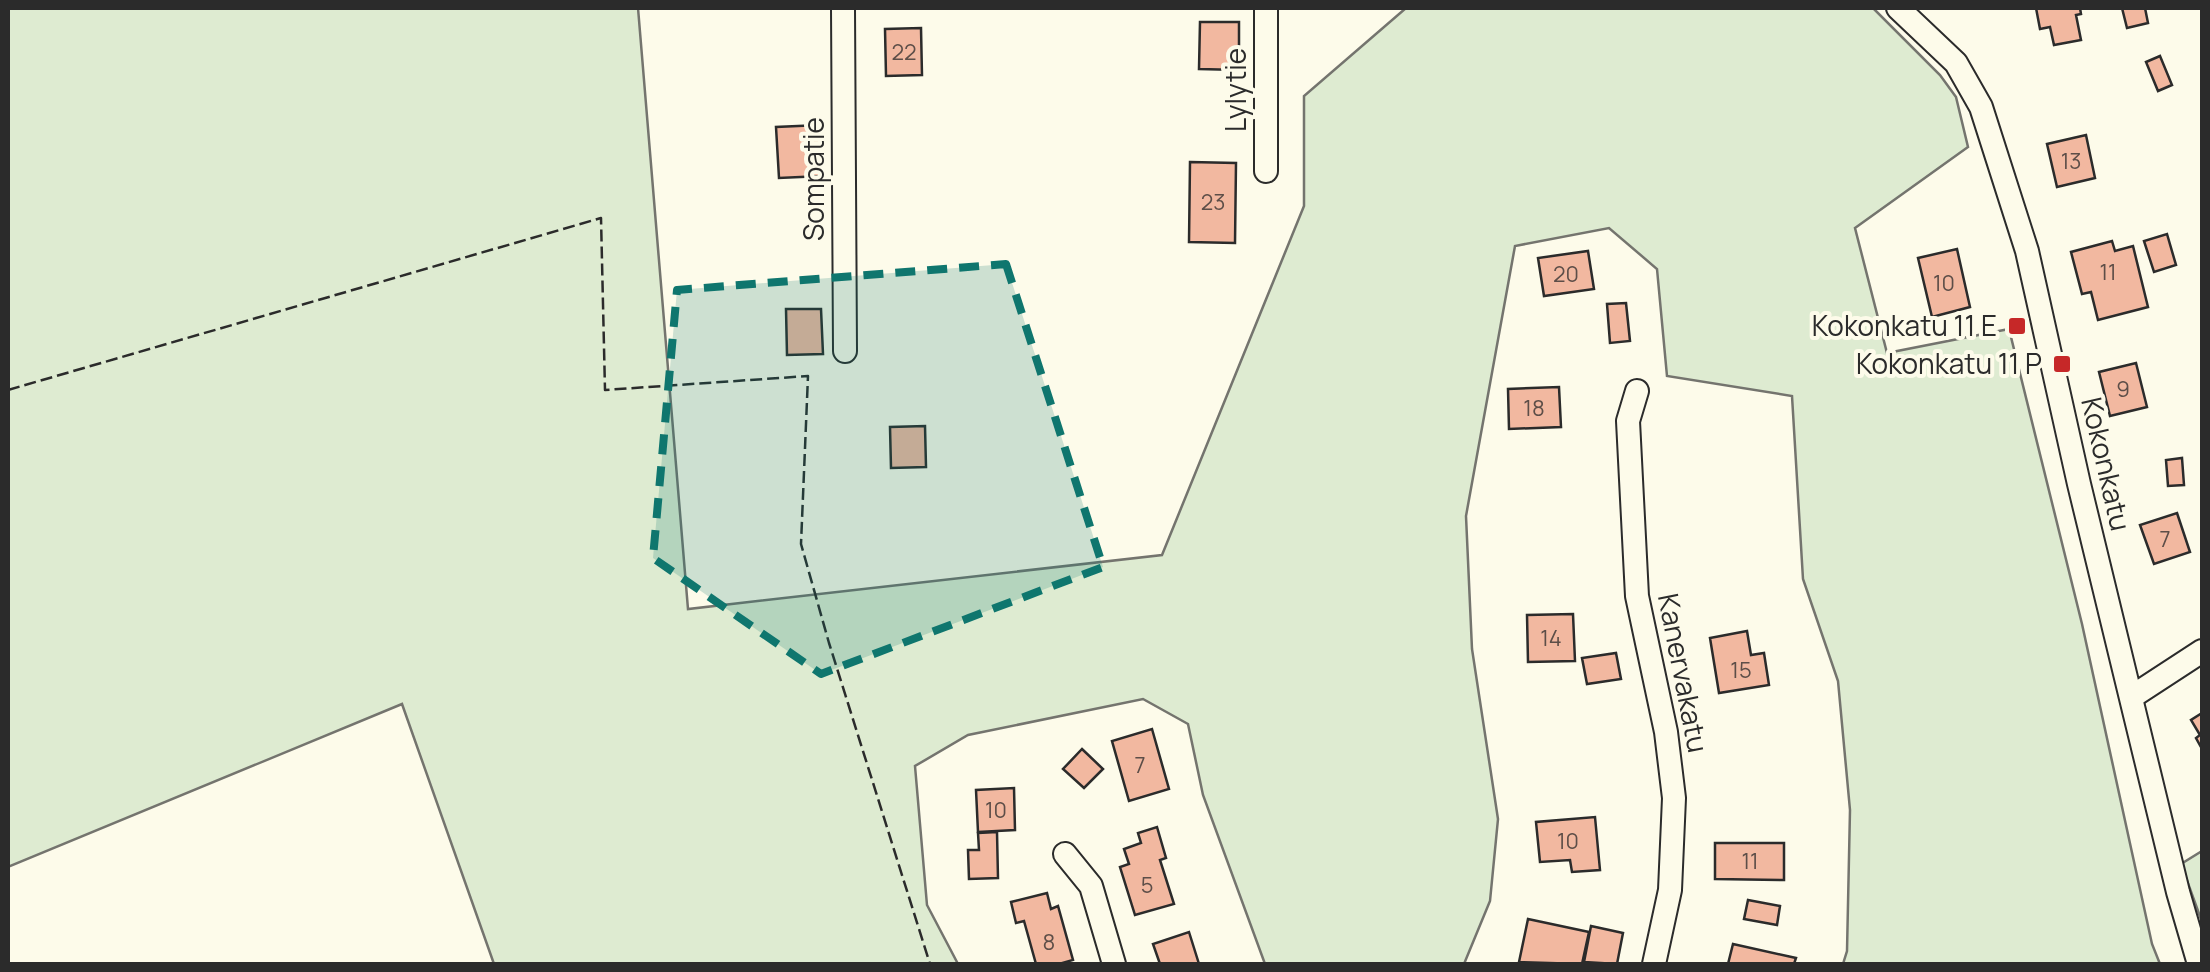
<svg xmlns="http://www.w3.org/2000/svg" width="2210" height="972" font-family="Manrope,sans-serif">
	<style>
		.green { fill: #deebd1; stroke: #74746e; stroke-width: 2.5 }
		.building { fill: #f2b8a0; stroke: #2b2b2b; stroke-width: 2.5 }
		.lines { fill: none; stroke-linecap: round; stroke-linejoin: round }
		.street-casing { stroke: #2b2b2b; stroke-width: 26 }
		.street { stroke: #fdfbea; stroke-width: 22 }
		.fence { stroke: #2b2b2b; stroke-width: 2.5; stroke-dasharray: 12 5; stroke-linecap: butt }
		.marked { fill: #0f766e; fill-opacity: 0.2; stroke: #0f766e; stroke-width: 8; stroke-dasharray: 20 12; stroke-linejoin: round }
		.poi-dot { fill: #c62828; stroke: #fdfbea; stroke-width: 4 }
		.labels { text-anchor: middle; stroke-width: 8; stroke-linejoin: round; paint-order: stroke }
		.number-label { font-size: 22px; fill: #5d4e48 }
		.street-label { font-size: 28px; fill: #2b2b2b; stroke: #fdfbea }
		.poi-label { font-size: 28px; fill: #2b2b2b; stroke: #fdfbea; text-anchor: end }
	</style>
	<rect width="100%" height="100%" fill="#fdfbea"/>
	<g class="green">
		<path d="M8 8H638L688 609 1162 555 1304 206V96L1406 8H1873L1940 75 1956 97 1968 147 1855 228 1887 353 2009 329 2082 624 2152 944 2160 964H1843L1847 951 1850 810 1838 681 1803 579 1792 396 1667 376 1657 269 1609 228 1515 246 1466 516 1472 649 1498 819 1490 901 1464 964H1265L1203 795 1188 724 1143 699 968 735 915 766 927 905 958 964H494L402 704 8 867Z"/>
		<path d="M2202 851V922L2181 864Z"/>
	</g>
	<g class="building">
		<path d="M2036 8H2080L2081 14 2076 15 2081 40 2054 45 2050 27 2040 29Z"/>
		<path d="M2122 8H2145L2148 23 2127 28Z"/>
		<path d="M1200 22H1239V70L1199 69Z"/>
		<path d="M921 28 922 75 886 76 885 29Z"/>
		<path d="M2160 56 2172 85 2158 91 2146 62Z"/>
		<path d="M820 125 822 176 779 178 776 127Z"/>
		<path d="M2086 135 2095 178 2057 187 2047 144Z"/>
		<path d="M1190 162 1236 163 1235 243 1189 242Z"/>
		<path d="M2167 234 2176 265 2154 272 2144 241Z"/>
		<path d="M2112 241 2115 251 2133 246 2148 307 2098 320 2091 292 2082 294 2071 252Z"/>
		<path d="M1957 249 1970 307 1932 317 1918 258Z"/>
		<path d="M1588 251 1594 289 1544 296 1538 258Z"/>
		<path d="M1626 303 1630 341 1610 343 1607 304Z"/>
		<path d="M786 309H821L823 354 787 355Z"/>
		<path d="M2136 363 2147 407 2110 416 2099 372Z"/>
		<path d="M1559 387 1561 427 1509 429 1508 389Z"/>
		<path d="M925 426 926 467 891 468 890 427Z"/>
		<path d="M2182 458 2184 485 2168 486 2166 460Z"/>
		<path d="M2177 513 2190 552 2154 564 2140 525Z"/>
		<path d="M1573 614 1575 661 1528 662 1527 615Z"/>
		<path d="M1747 631 1751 655 1764 653 1769 685 1719 693 1710 638Z"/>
		<path d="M1616 653 1621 679 1587 684 1582 658Z"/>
		<path d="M2202 713V749L2196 738 2200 735 2191 720Z"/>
		<path d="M1152 729 1169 789 1129 801 1112 741Z"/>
		<path d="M1082 749 1103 769 1084 788 1063 769Z"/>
		<path d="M1014 788 1015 830 978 832 976 790Z"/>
		<path d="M1595 817 1600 870 1572 872 1570 860 1540 862 1536 822Z"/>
		<path d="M1157 827 1166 858 1160 860 1174 904 1135 915 1120 867 1129 864 1124 849 1141 843 1138 833Z"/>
		<path d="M997 832 998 878 969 879 968 850H979L978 833Z"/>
		<path d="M1715 843H1784V880L1715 879Z"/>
		<path d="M1047 893 1051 909 1058 906 1073 960 1059 964H1036L1024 921 1016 923 1011 902Z"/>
		<path d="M1748 900 1780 906 1777 925 1744 919Z"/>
		<path d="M1528 919 1589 932 1582 964 1519 962Z"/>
		<path d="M1591 926 1623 933 1617 964 1584 962Z"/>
		<path d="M1189 932 1199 964H1160L1153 944Z"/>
		<path d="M1733 944 1796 958 1794 964H1728Z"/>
	</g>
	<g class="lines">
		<g class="street-casing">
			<g id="street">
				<path d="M843 8 845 351"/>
				<path d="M1266 8V171"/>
				<path d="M1898 8 1956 63 1981 107 2027 251 2079 484 2178 892 2199 964"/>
				<path d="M1637 391 1628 421 1637 596 1666 732 1674 798 1670 890 1654 964"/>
				<path d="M2133 696 2202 651"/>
				<path d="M1065 854 1091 886 1114 964"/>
			</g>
		</g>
		<use href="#street" class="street"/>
		<path class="fence" d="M8 390 601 218 605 390 808 376 801 544 829 643 930 964"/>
	</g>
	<path class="marked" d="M1006 264 1103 567 821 674 653 558 677 290Z"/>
	<g class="poi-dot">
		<rect x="2007" y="316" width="20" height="20" rx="5"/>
		<rect x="2052" y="354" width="20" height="20" rx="5"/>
	</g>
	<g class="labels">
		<g class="number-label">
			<text x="904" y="60">22</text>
			<text x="2071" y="169">13</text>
			<text x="1213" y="210">23</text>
			<text x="2108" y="280">11</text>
			<text x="1566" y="282">20</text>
			<text x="1944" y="291">10</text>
			<text x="2123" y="397">9</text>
			<text x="1534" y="416">18</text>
			<text x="2165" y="547">7</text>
			<text x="1551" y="646">14</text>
			<text x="1741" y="678">15</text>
			<text x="1140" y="773">7</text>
			<text x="996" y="818">10</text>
			<text x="1568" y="849">10</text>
			<text x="1750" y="869">11</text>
			<text x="1147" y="893">5</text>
			<text x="1049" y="950">8</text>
		</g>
		<g class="street-label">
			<text transform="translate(1236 90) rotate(-90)" y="10">Lylytie</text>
			<text transform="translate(814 179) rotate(-90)" y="10">Sompatie</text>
			<text transform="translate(2106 464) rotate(77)" y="10">Kokonkatu</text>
			<text transform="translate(1683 673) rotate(79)" y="10">Kanervakatu</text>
		</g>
		<g class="poi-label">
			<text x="1997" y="336">Kokonkatu 11 E</text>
			<text x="2042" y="374">Kokonkatu 11 P</text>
		</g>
	</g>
	<rect width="2210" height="972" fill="none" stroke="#2b2b2b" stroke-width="20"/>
</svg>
